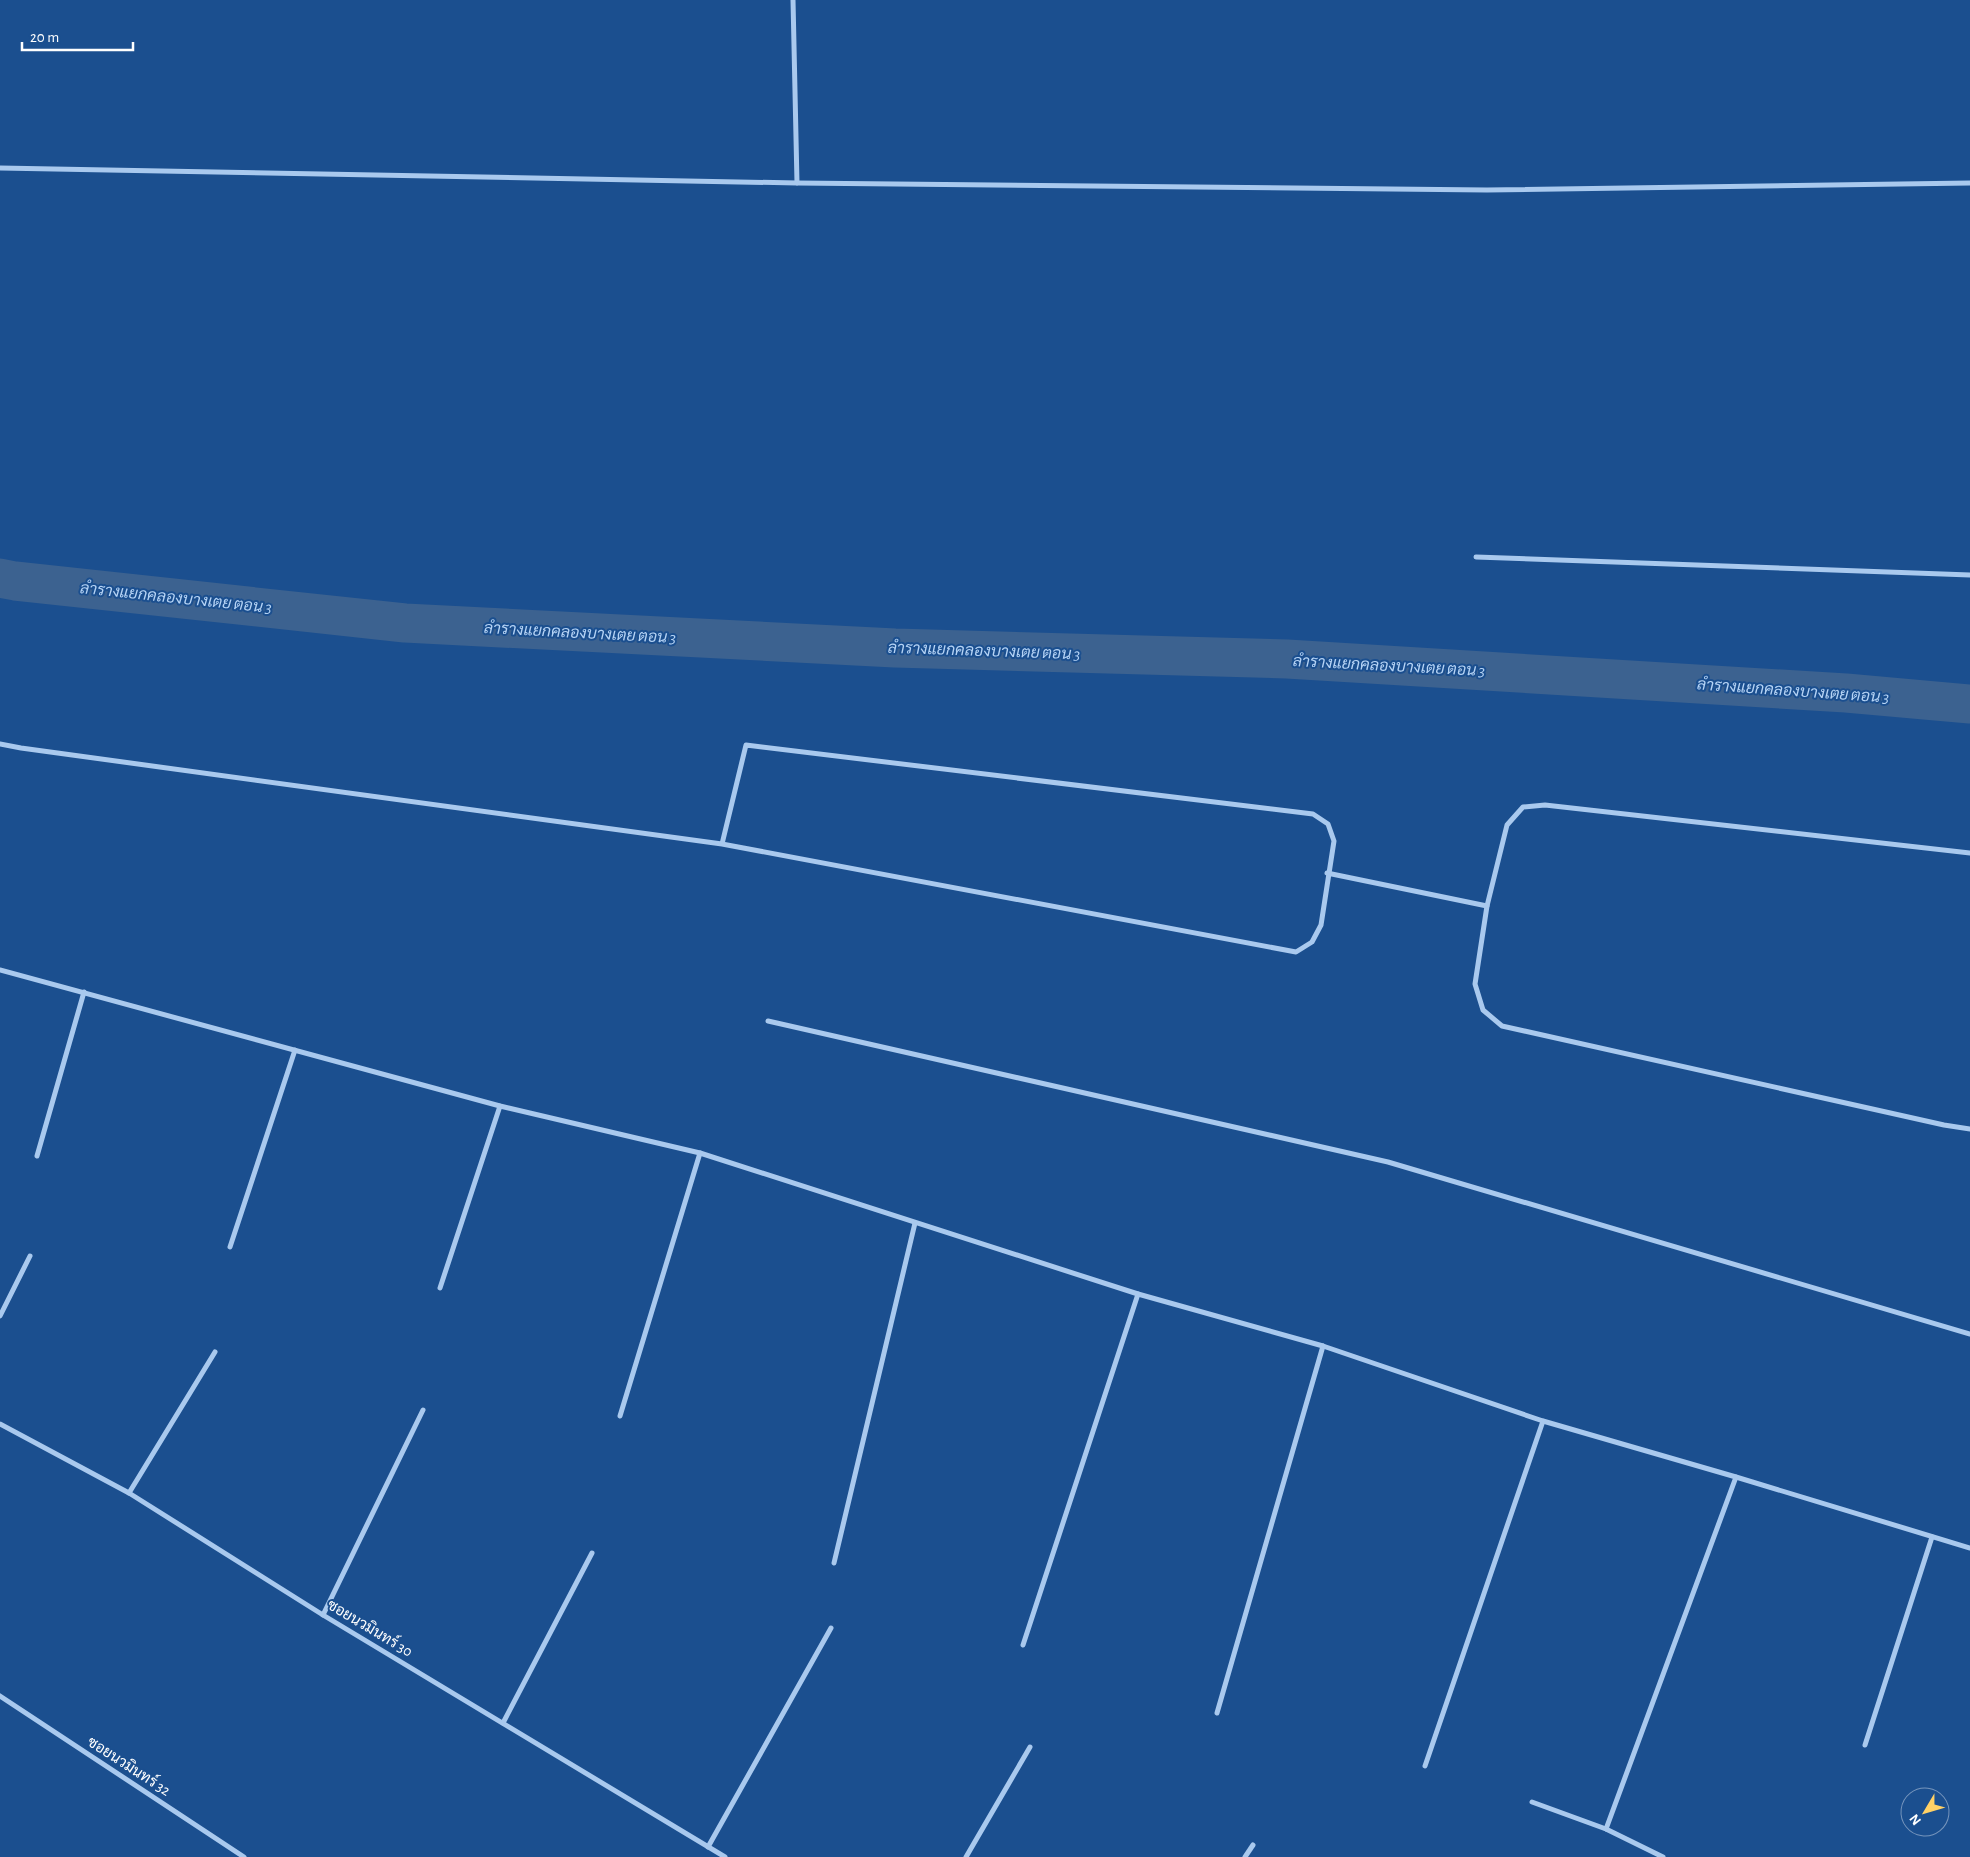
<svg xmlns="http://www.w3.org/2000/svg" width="1970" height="1857" font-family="'Alegreya Sans',Sarabun,sans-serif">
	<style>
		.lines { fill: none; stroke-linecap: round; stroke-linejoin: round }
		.canal { stroke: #3c6290; stroke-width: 39 }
		.street { stroke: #a9c9ee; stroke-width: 5 }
		.labels { text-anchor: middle; stroke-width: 4; stroke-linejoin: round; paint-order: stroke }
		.street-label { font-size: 15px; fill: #fff; stroke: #1b4f8f }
		.water-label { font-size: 16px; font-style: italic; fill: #b5d3f5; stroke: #1b4f8f }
	</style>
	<rect width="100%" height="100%" fill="#1b4f8f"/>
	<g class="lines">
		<path class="canal" d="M0 578 15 581 405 623 895 648 1287 659 1846 693 1970 704"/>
		<g class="street">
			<path d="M793 0 797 183"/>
			<path d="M0 168 797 183 1487 190 1970 183"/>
			<path d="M1476 557 1970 575"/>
			<path d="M0 744 21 748 722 844 1296 952 1312 942 1321 925 1334 841 1328 824 1313 814 746 745 722 844"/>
			<path d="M1970 853 1545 805 1523 807 1507 825 1487 906 1475 984 1483 1010 1502 1026 1944 1125 1970 1129"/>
			<path d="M1327 873 1487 906"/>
			<path d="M0 970 500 1106 700 1153 1138 1294 1323 1346 1543 1421 1736 1477 1970 1548"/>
			<path d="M768 1021 1388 1162 1970 1334"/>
			<path d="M37 1156 84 992"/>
			<path d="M230 1247 295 1050"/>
			<path d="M440 1288 500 1106"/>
			<path d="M0 1316 30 1256"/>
			<path d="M620 1416 700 1153"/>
			<path d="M0 1424 129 1493 323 1615 725 1857"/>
			<path d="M129 1493 215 1352"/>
			<path d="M834 1563 915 1223"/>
			<path d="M323 1615 423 1410"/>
			<path d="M1023 1645 1138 1294"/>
			<path d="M0 1696 244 1857"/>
			<path d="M1217 1713 1323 1346"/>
			<path d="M503 1723 592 1553"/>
			<path d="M1865 1745 1932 1537"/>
			<path d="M1425 1766 1543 1421"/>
			<path d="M1532 1802 1606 1829 1663 1857"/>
			<path d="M1606 1829 1736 1477"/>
			<path d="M708 1847 831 1628"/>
			<path d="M966 1857 1030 1747"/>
			<path d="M1245 1857 1253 1845"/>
		</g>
	</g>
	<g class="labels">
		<g class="street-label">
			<text transform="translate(370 1628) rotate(31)" y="5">ซอยนวมินทร์ 30</text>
			<text transform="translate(129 1766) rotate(33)" y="5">ซอยนวมินทร์ 32</text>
		</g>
		<g class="water-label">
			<text transform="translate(176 597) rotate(6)" y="6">ลำรางแยกคลองบางเตย ตอน 3</text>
			<text transform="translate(580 632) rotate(3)" y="6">ลำรางแยกคลองบางเตย ตอน 3</text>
			<text transform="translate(984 650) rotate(2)" y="6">ลำรางแยกคลองบางเตย ตอน 3</text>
			<text transform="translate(1389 665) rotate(3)" y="6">ลำรางแยกคลองบางเตย ตอน 3</text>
			<text transform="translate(1793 690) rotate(4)" y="6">ลำรางแยกคลองบางเตย ตอน 3</text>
		</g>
	</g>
	<g transform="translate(1925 1812) rotate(232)"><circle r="24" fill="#1b4f8f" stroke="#7695bc"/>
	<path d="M0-4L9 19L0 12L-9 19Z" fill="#ffd166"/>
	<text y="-8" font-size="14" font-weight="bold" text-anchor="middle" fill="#ffffff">N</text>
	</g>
	<path d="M22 42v8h111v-8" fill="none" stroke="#ffffff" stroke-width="2.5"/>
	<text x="30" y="42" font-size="15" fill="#ffffff" stroke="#1b4f8f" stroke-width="4" paint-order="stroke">20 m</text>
</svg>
